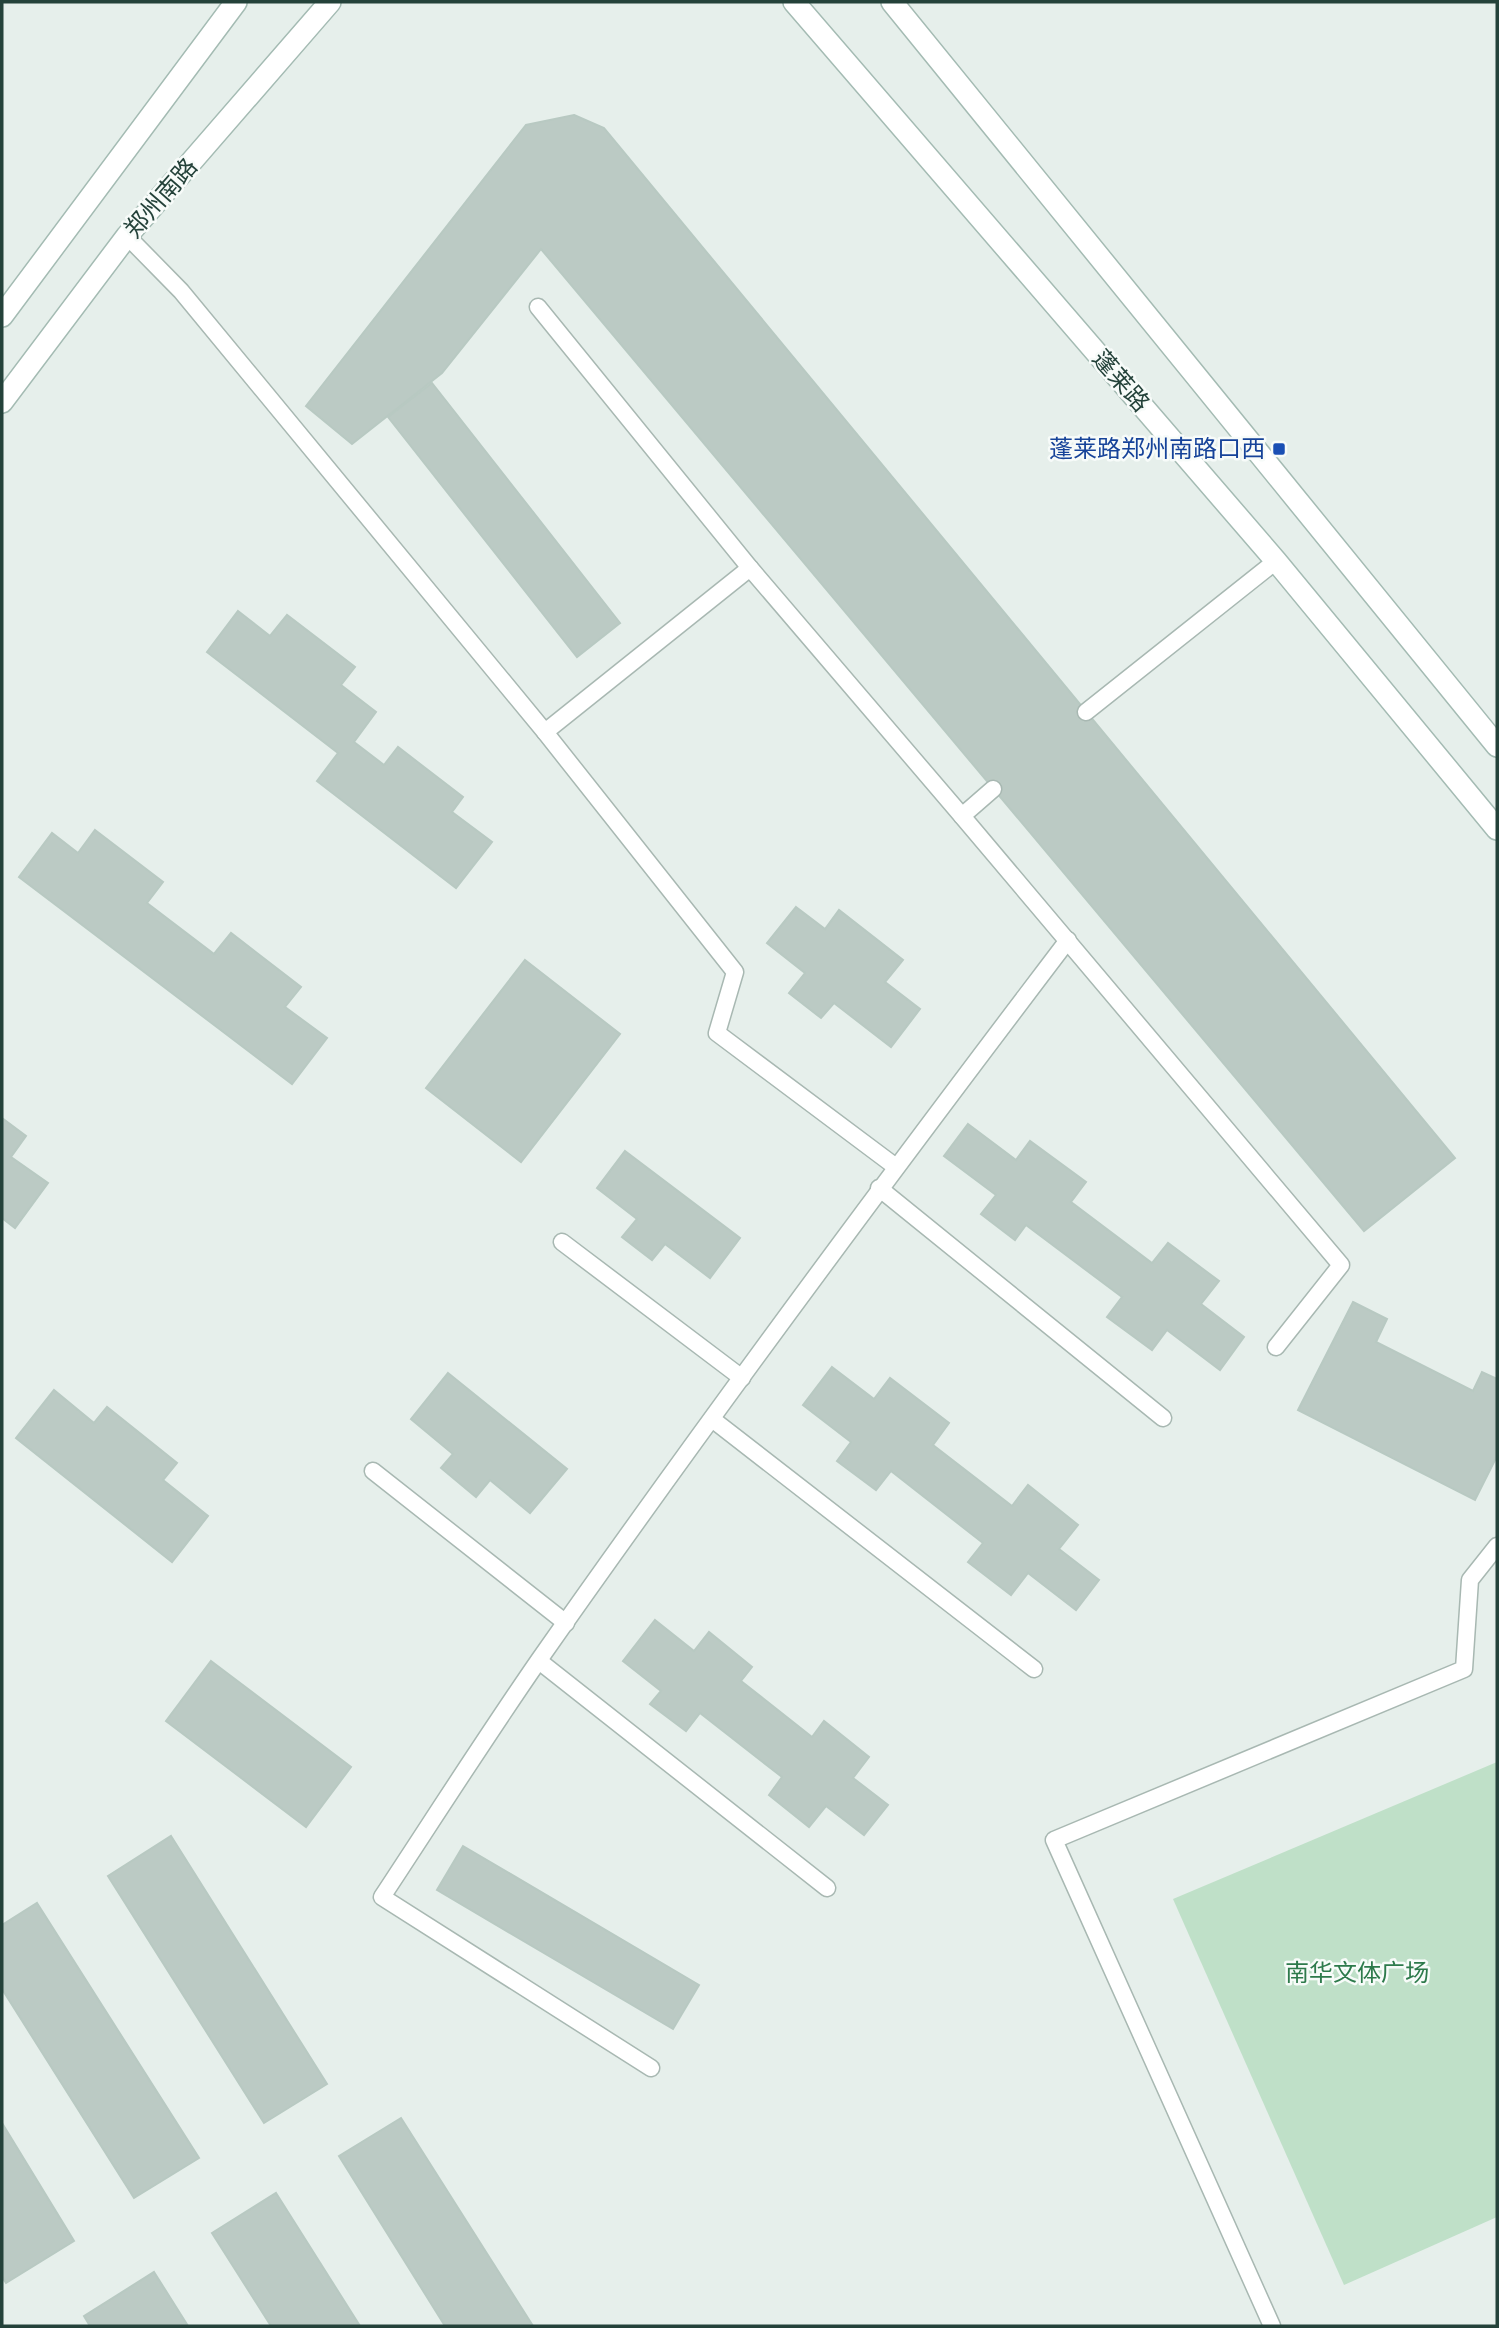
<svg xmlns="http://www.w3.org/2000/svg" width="1499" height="2328" font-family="'Asap Condensed','Noto Sans SC',sans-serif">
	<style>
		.green { fill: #bfe0c8 }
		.building { fill: #bbcac4; stroke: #b8c9c2; stroke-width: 2 }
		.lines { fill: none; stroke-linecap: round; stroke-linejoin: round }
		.lane-casing { stroke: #a8b8b2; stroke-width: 19 }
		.secondary-casing { stroke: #a4bbb3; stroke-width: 24 }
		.lane { stroke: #fff; stroke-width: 16 }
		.secondary { stroke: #fff; stroke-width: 21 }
		.transit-dot { fill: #1a4fb4; stroke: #f7fbf9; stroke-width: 2.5 }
		.labels { text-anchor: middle; stroke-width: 5; stroke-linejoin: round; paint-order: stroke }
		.street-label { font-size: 24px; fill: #24423a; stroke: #f7fbf9 }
		.transit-label { font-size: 24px; fill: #164399; stroke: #f7fbf9; text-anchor: end }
		.park-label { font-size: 24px; fill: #2d7a4b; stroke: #f7fbf9 }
	</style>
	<rect width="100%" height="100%" fill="#e6efeb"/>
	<path class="green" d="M1497 1762V2217L1344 2285 1173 1899Z"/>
	<g class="building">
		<path d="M574 115 604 128 1455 1158 1364 1231 541 249 442 373 352 444 306 406 526 125Z"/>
		<path d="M432 383 620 623 577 657 388 417Z"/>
		<path d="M238 611 270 636 287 615 355 667 341 685 376 712 354 742 384 765 398 747 463 797 452 812 492 842 456 888 317 781 338 753 207 652Z"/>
		<path d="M95 830 163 882 147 903 214 954 231 933 301 987 285 1007 327 1038 292 1084 19 877 52 833 78 853Z"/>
		<path d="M796 907 825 929 839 910 903 960 885 982 920 1009 891 1047 834 1003 821 1018 789 993 805 973 767 943Z"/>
		<path d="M525 960 620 1034 521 1162 426 1088Z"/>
		<path d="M2 1118 26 1136 11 1157 48 1183 15 1228 2 1218Z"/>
		<path d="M968 1124 1016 1160 1030 1141 1086 1182 1071 1202 1152 1263 1168 1243 1219 1281 1201 1304 1244 1337 1220 1370 1167 1330 1152 1350 1107 1317 1122 1297 1026 1225 1015 1240 981 1214 996 1195 944 1156Z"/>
		<path d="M625 1151 740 1238 710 1278 665 1244 652 1260 622 1237 637 1219 597 1188Z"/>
		<path d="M1353 1302 1387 1319 1376 1342 1473 1391 1482 1372 1497 1379V1456L1475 1500 1298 1410Z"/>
		<path d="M832 1367 874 1399 890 1378 949 1423 933 1445 1012 1506 1028 1485 1078 1525 1059 1549 1099 1580 1076 1610 1028 1573 1011 1595 968 1562 983 1543 891 1471 876 1490 837 1461 851 1442 803 1405Z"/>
		<path d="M448 1373 567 1469 530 1513 490 1480 476 1497 441 1468 453 1454 411 1419Z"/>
		<path d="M54 1390 94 1423 107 1407 177 1463 163 1480 208 1516 172 1562 16 1438Z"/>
		<path d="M655 1620 694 1651 709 1632 752 1667 741 1681 812 1737 824 1721 869 1757 853 1778 888 1805 864 1835 826 1806 809 1827 769 1795 782 1777 700 1713 686 1731 650 1704 661 1691 623 1661Z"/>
		<path d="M211 1661 351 1767 306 1827 166 1721Z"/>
		<path d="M171 1836 327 2084 264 2123 108 1876Z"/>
		<path d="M463 1846 699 1985 673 2029 437 1890Z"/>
		<path d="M37 1903 199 2158 134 2198 2 1989V1925Z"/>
		<path d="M401 2118 533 2326H445L339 2156Z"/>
		<path d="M2 2123 74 2241 6 2283 2 2277Z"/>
		<path d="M276 2193 360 2326H271L212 2233Z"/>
		<path d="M154 2272 188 2326H90L84 2316Z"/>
	</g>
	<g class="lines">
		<g class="lane-casing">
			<g id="lane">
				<path d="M127 236 181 291 545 732 735 972 717 1033 896 1167"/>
				<path d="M538 307 750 568 962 816"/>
				<path d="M1086 712 1276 561"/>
				<path d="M545 732 750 568"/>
				<path d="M993 789 962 816 1341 1265 1276 1347"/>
				<path d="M879 1188 1163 1418"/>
				<path d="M562 1242 742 1378"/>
				<path d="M712 1419 1034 1669"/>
				<path d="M373 1471 566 1623"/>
				<path d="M539 1661 827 1888"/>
				<path d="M651 2068 382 1897C434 1818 485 1738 539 1660 710 1416 888 1177 1068 940"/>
				<path d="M1272 2326 1054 1840 1464 1669 1470 1580 1497 1546"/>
			</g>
		</g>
		<g class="secondary-casing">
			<g id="secondary">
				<path d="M794 2 1276 561 1497 829"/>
				<path d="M892 2 1497 746"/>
				<path d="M2 316 236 2"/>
				<path d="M2 402 127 236 330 2"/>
			</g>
		</g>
		<use href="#lane" class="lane"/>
		<use href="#secondary" class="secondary"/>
	</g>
	<rect class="transit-dot" x="1272" y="442" width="14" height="14" rx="3.5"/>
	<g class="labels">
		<g class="street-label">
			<text transform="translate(161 198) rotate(-49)" y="8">郑州南路</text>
			<text transform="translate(1121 381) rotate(49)" y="8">蓬莱路</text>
		</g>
		<g class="transit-label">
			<text x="1265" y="457">蓬莱路郑州南路口西</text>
		</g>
		<g class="park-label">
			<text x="1357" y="1981">南华文体广场</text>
		</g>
	</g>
	<rect width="1499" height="2328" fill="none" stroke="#24423a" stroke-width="7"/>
</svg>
